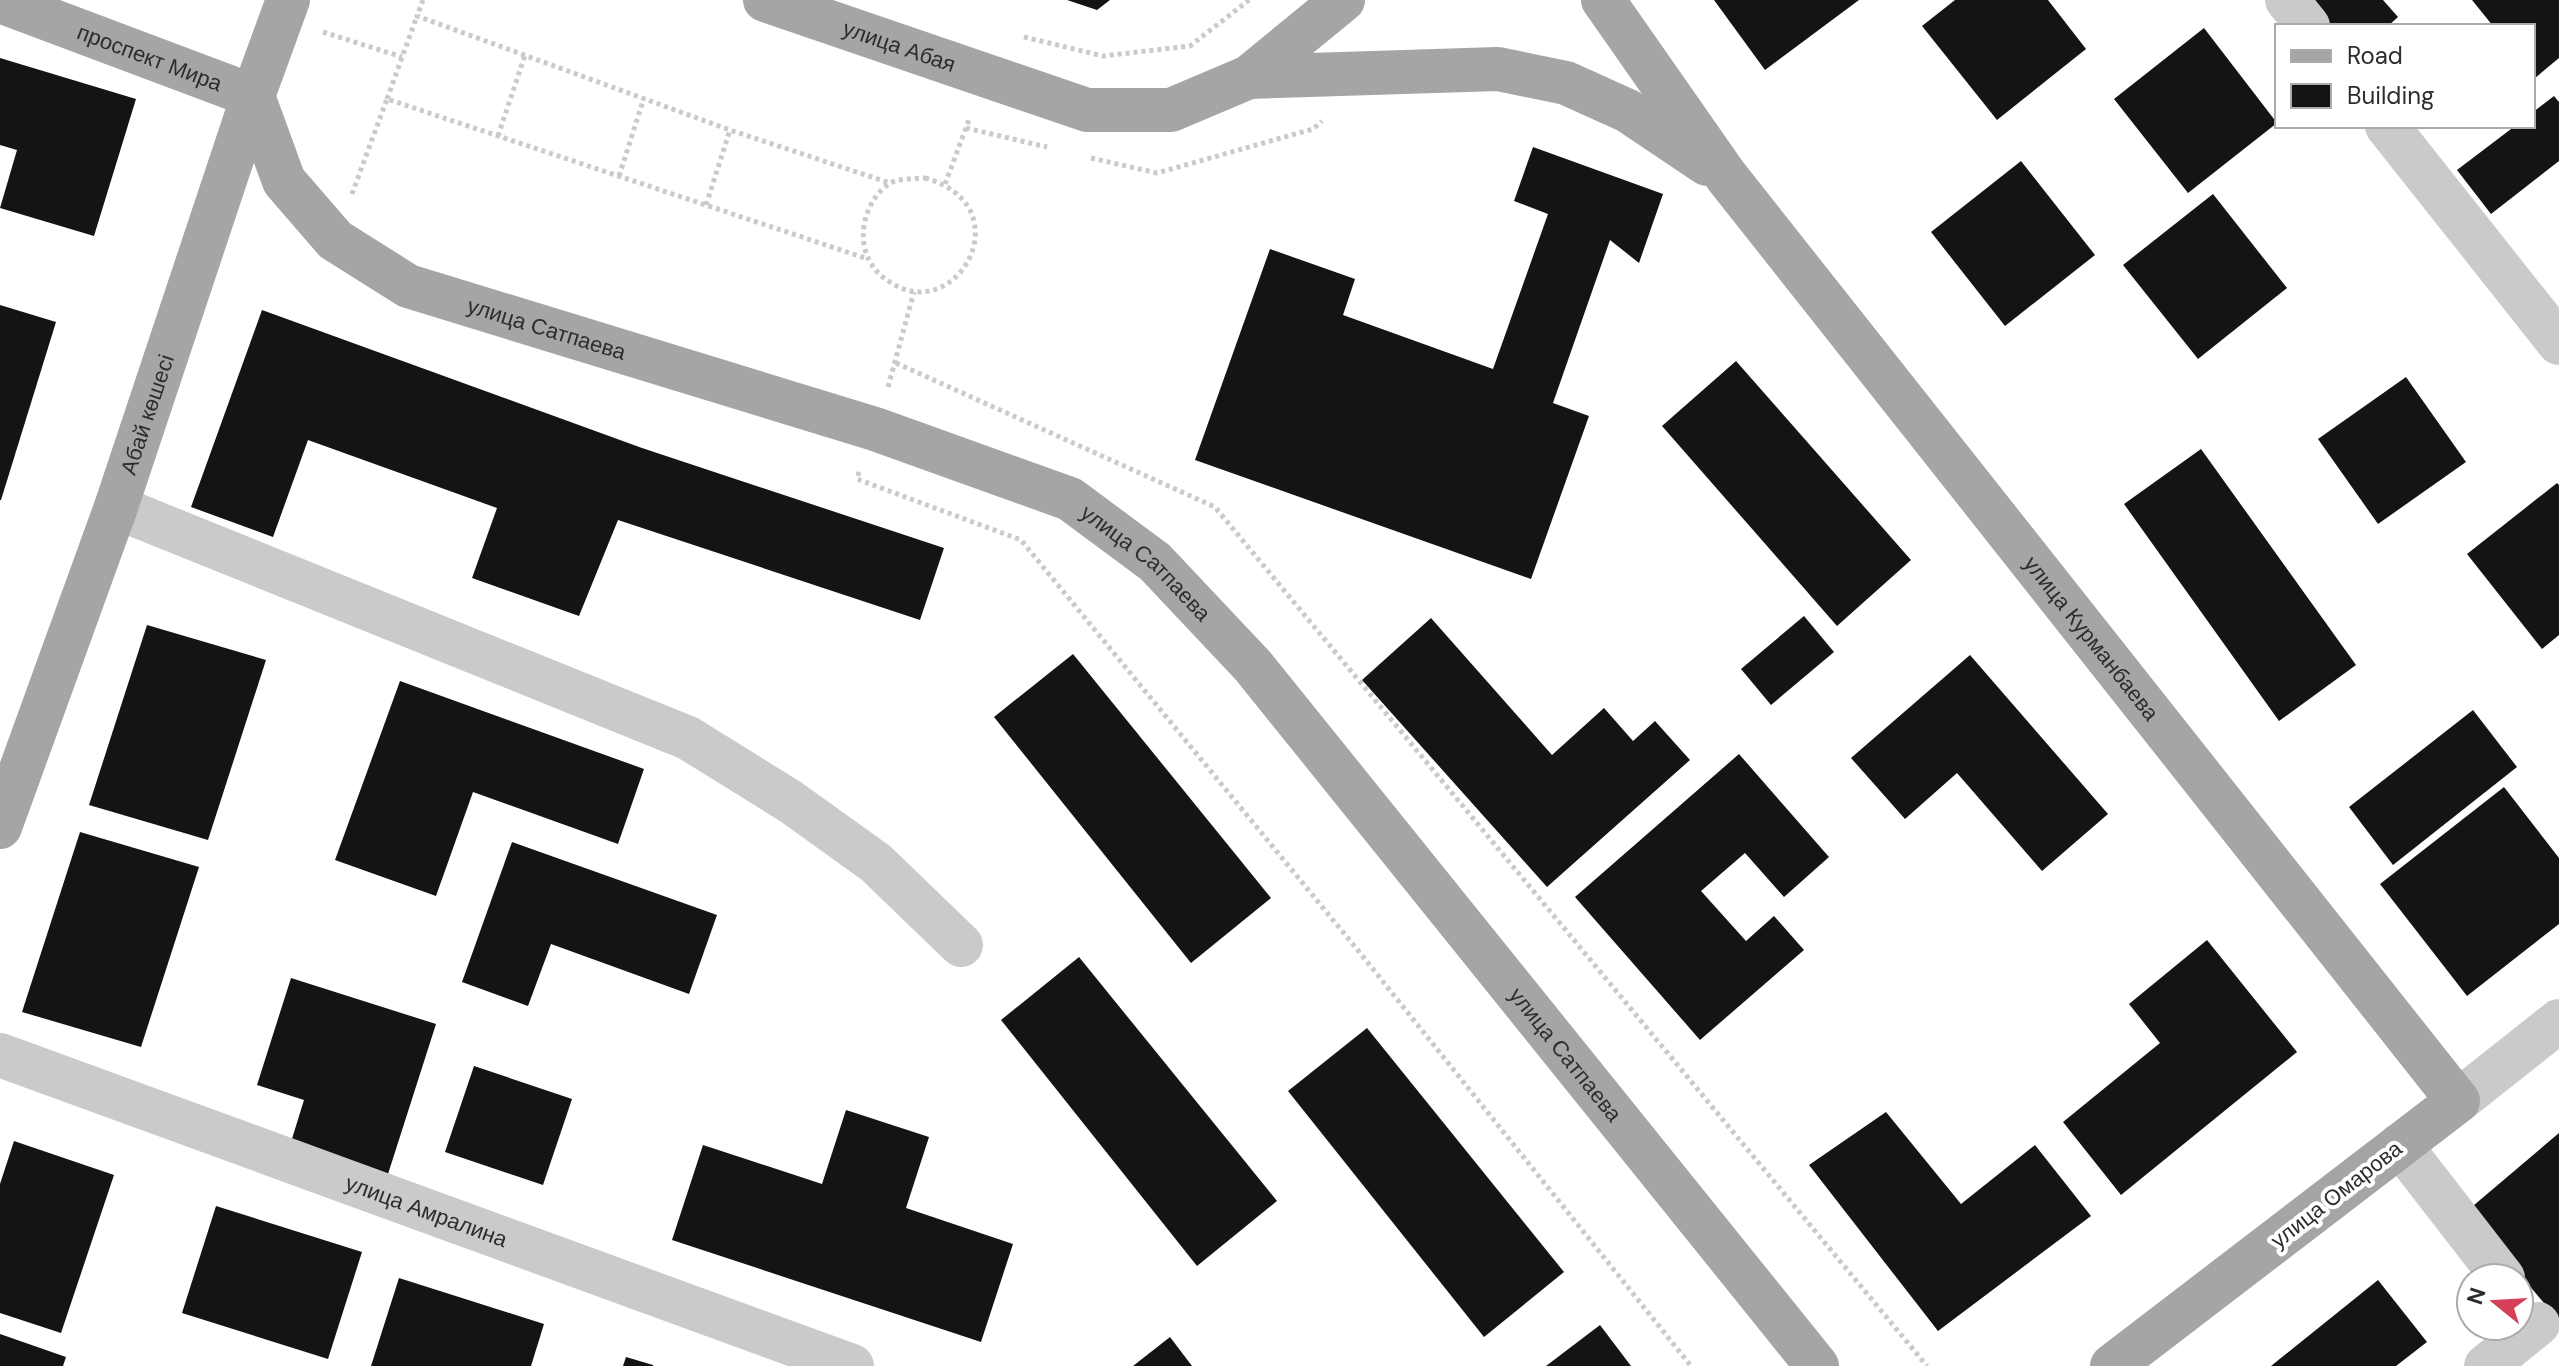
<svg xmlns="http://www.w3.org/2000/svg" width="2559" height="1366" font-family="'DM Sans',sans-serif">
	<style>
		.building { fill: #141414 }
		.lines { fill: none; stroke-linecap: round; stroke-linejoin: round }
		.path { stroke: #cacaca; stroke-width: 5; stroke-dasharray: 4 4; stroke-linecap: butt }
		.minor { stroke: #cacaca; stroke-width: 44 }
		.major { stroke: #a5a5a5; stroke-width: 44 }
		.labels { text-anchor: middle; stroke-width: 8; stroke-linejoin: round; paint-order: stroke }
		.street-label { font-size: 22px; fill: #2d2d2d; stroke: #fff }
	</style>
	<rect width="100%" height="100%" fill="#fff"/>
	<g class="building">
		<path d="M1067 0H1110L1097 10Z"/>
		<path d="M1714 0H1859L1765 70Z"/>
		<path d="M1955 0H2048L2086 49 1997 120 1922 26Z"/>
		<path d="M2301 0H2383L2398 17 2388 26H2323Z"/>
		<path d="M2472 0H2559V58L2535 78 2533 26H2493Z"/>
		<path d="M2204 28 2277 123 2188 193 2114 99Z"/>
		<path d="M0 58 136 99 94 236 0 208 17 150 0 145Z"/>
		<path d="M2554 96 2559 102V161L2491 214 2457 170 2515 126H2533V112Z"/>
		<path d="M1533 147 1663 194 1639 263 1610 240 1553 403 1589 416 1531 579 1195 460 1270 249 1355 279 1343 315 1493 369 1548 214 1514 201Z"/>
		<path d="M2021 161 2095 255 2005 326 1931 232Z"/>
		<path d="M2213 194 2287 288 2198 359 2123 265Z"/>
		<path d="M0 305 56 322 1 500H0Z"/>
		<path d="M262 310 642 448 944 548 920 620 618 520 579 616 472 578 497 508 308 440 273 537 191 507Z"/>
		<path d="M1736 361 1911 560 1837 626 1662 426Z"/>
		<path d="M2406 377 2466 462 2378 524 2318 439Z"/>
		<path d="M2201 449 2356 665 2279 721 2124 504Z"/>
		<path d="M2557 483 2559 485V635L2542 649 2467 554Z"/>
		<path d="M1804 616 1834 652 1771 705 1741 669Z"/>
		<path d="M1431 618 1552 755 1604 708 1633 741 1655 721 1690 760 1547 887 1362 680Z"/>
		<path d="M147 625 266 660 208 840 89 805Z"/>
		<path d="M1073 654 1271 898 1191 963 994 717Z"/>
		<path d="M1970 655 2108 814 2042 871 1957 773 1905 819 1851 758Z"/>
		<path d="M400 681 644 769 618 844 473 792 436 896 335 860Z"/>
		<path d="M2473 710 2517 767 2393 865 2349 807Z"/>
		<path d="M1739 754 1829 857 1784 897 1745 853 1701 891 1746 941 1774 916 1804 950 1700 1040 1575 897Z"/>
		<path d="M2504 787 2559 858V924L2467 996 2380 884Z"/>
		<path d="M80 832 199 867 141 1047 22 1012Z"/>
		<path d="M512 842 717 915 689 994 551 944 528 1006 462 982Z"/>
		<path d="M2207 940 2297 1052 2121 1195 2063 1122 2160 1043 2129 1004Z"/>
		<path d="M1079 957 1277 1201 1197 1266 1001 1020Z"/>
		<path d="M291 978 436 1024 388 1174 291 1142 304 1100 257 1085Z"/>
		<path d="M1367 1028 1564 1272 1484 1337 1288 1091Z"/>
		<path d="M474 1066 572 1099 543 1185 445 1152Z"/>
		<path d="M846 1110 929 1137 906 1208 1013 1244 981 1342 672 1240 703 1145 822 1184Z"/>
		<path d="M1886 1112 1961 1204 2035 1145 2091 1216 1938 1331 1809 1165Z"/>
		<path d="M2559 1133V1321L2467 1211Z"/>
		<path d="M14 1141 114 1175 61 1333 0 1313V1184Z"/>
		<path d="M216 1206 362 1252 328 1359 182 1313Z"/>
		<path d="M399 1278 544 1324 531 1366H371Z"/>
		<path d="M2378 1280 2427 1342 2396 1366H2271Z"/>
		<path d="M1600 1325 1631 1366H1546Z"/>
		<path d="M0 1334 66 1357 63 1366H0Z"/>
		<path d="M1170 1337 1192 1366H1133Z"/>
		<path d="M626 1357 653 1365V1366H623Z"/>
	</g>
	<g class="lines">
		<g class="path">
			<path d="M423 0 417 16 730 130 890 183"/>
			<path d="M323 32 402 57"/>
			<path d="M1024 37 1103 56 1190 46 1249 0"/>
			<path d="M387 99 417 16"/>
			<path d="M966 128 1047 147"/>
			<path d="M498 136 525 55"/>
			<path d="M1091 158 1157 173 1313 129 1322 121"/>
			<path d="M619 176 644 98"/>
			<path d="M925 178C1025 206 956 327 890 282 877 274 869 264 865 249 859 227 869 197 889 184 898 178 914 179 925 178Z"/>
			<path d="M945 184 970 117"/>
			<path d="M352 194 387 99 868 259"/>
			<path d="M706 205 730 130"/>
			<path d="M896 363 1215 507 1927 1366"/>
			<path d="M888 387 914 292"/>
			<path d="M859 472 857 479 1021 540 1356 948 1691 1366"/>
		</g>
		<g class="minor">
			<path d="M2287 0 2308 26"/>
			<path d="M2387 126 2559 343"/>
			<path d="M116 507 688 738 791 802 876 863 961 945"/>
			<path id="s1" d="M0 1055 852 1366"/>
			<path d="M2458 1101 2559 1021"/>
			<path d="M2400 1145 2503 1278"/>
			<path d="M2486 1366 2538 1324"/>
		</g>
		<g class="major">
			<path id="s2" d="M765 0 1087 110H1171L1249 77 1343 0"/>
			<path id="s3" d="M1603 0 1726 176 2458 1101 2112 1366"/>
			<path id="s4" d="M0 1 253 96 284 181 335 240 408 286 875 429 1070 499 1155 562 1253 666 1817 1366"/>
			<path d="M1249 77 1498 69 1566 83 1628 111 1707 164"/>
			<path id="s5" d="M0 827 116 507 253 96 288 0"/>
		</g>
	</g>
	<g class="labels">
		<g class="street-label">
			<text dy="8" stroke="none"><textPath href="#s2" startOffset="142">улица Абая</textPath></text>
			<text dy="8" stroke="none"><textPath href="#s4" startOffset="160">проспект Мира</textPath></text>
			<text dy="8" stroke="none"><textPath href="#s4" startOffset="670">улица Сатпаева</textPath></text>
			<text dy="8" stroke="none"><textPath href="#s5" startOffset="438">Абай көшесі</textPath></text>
			<text dy="8" stroke="none"><textPath href="#s4" startOffset="1320">улица Сатпаева</textPath></text>
			<text dy="8" stroke="none"><textPath href="#s3" startOffset="804">улица Курманбаева</textPath></text>
			<text dy="8" stroke="none"><textPath href="#s4" startOffset="1968">улица Сатпаева</textPath></text>
			<text transform="translate(2336 1194) rotate(-38)" y="8">улица Омарова</text>
			<text dy="8" stroke="none"><textPath href="#s1" startOffset="454">улица Амралина</textPath></text>
		</g>
	</g>
	<rect x="2275" y="24" width="260" height="104" fill="#ffffff" stroke="#ababab" stroke-width="2"/>
	<rect x="2291" y="50" width="40" height="12" fill="#a5a5a5" stroke="#ababab" stroke-width="2"/>
	<text x="2347" y="64" font-size="24" fill="#2d2d2d">Road</text>
	<rect x="2291" y="84" width="40" height="24" fill="#141414" stroke="#ababab" stroke-width="2"/>
	<text x="2347" y="104" font-size="24" fill="#2d2d2d">Building</text>
	<g transform="translate(2495 1302) rotate(288)"><circle r="38" fill="#ffffff" stroke="#ababab" stroke-width="2"/>
	<path d="M0-6L14 30L0 20L-14 30Z" fill="#d53f57"/>
	<text y="-12" font-size="22" font-weight="bold" text-anchor="middle" fill="#2d2d2d">N</text>
	</g>
</svg>
